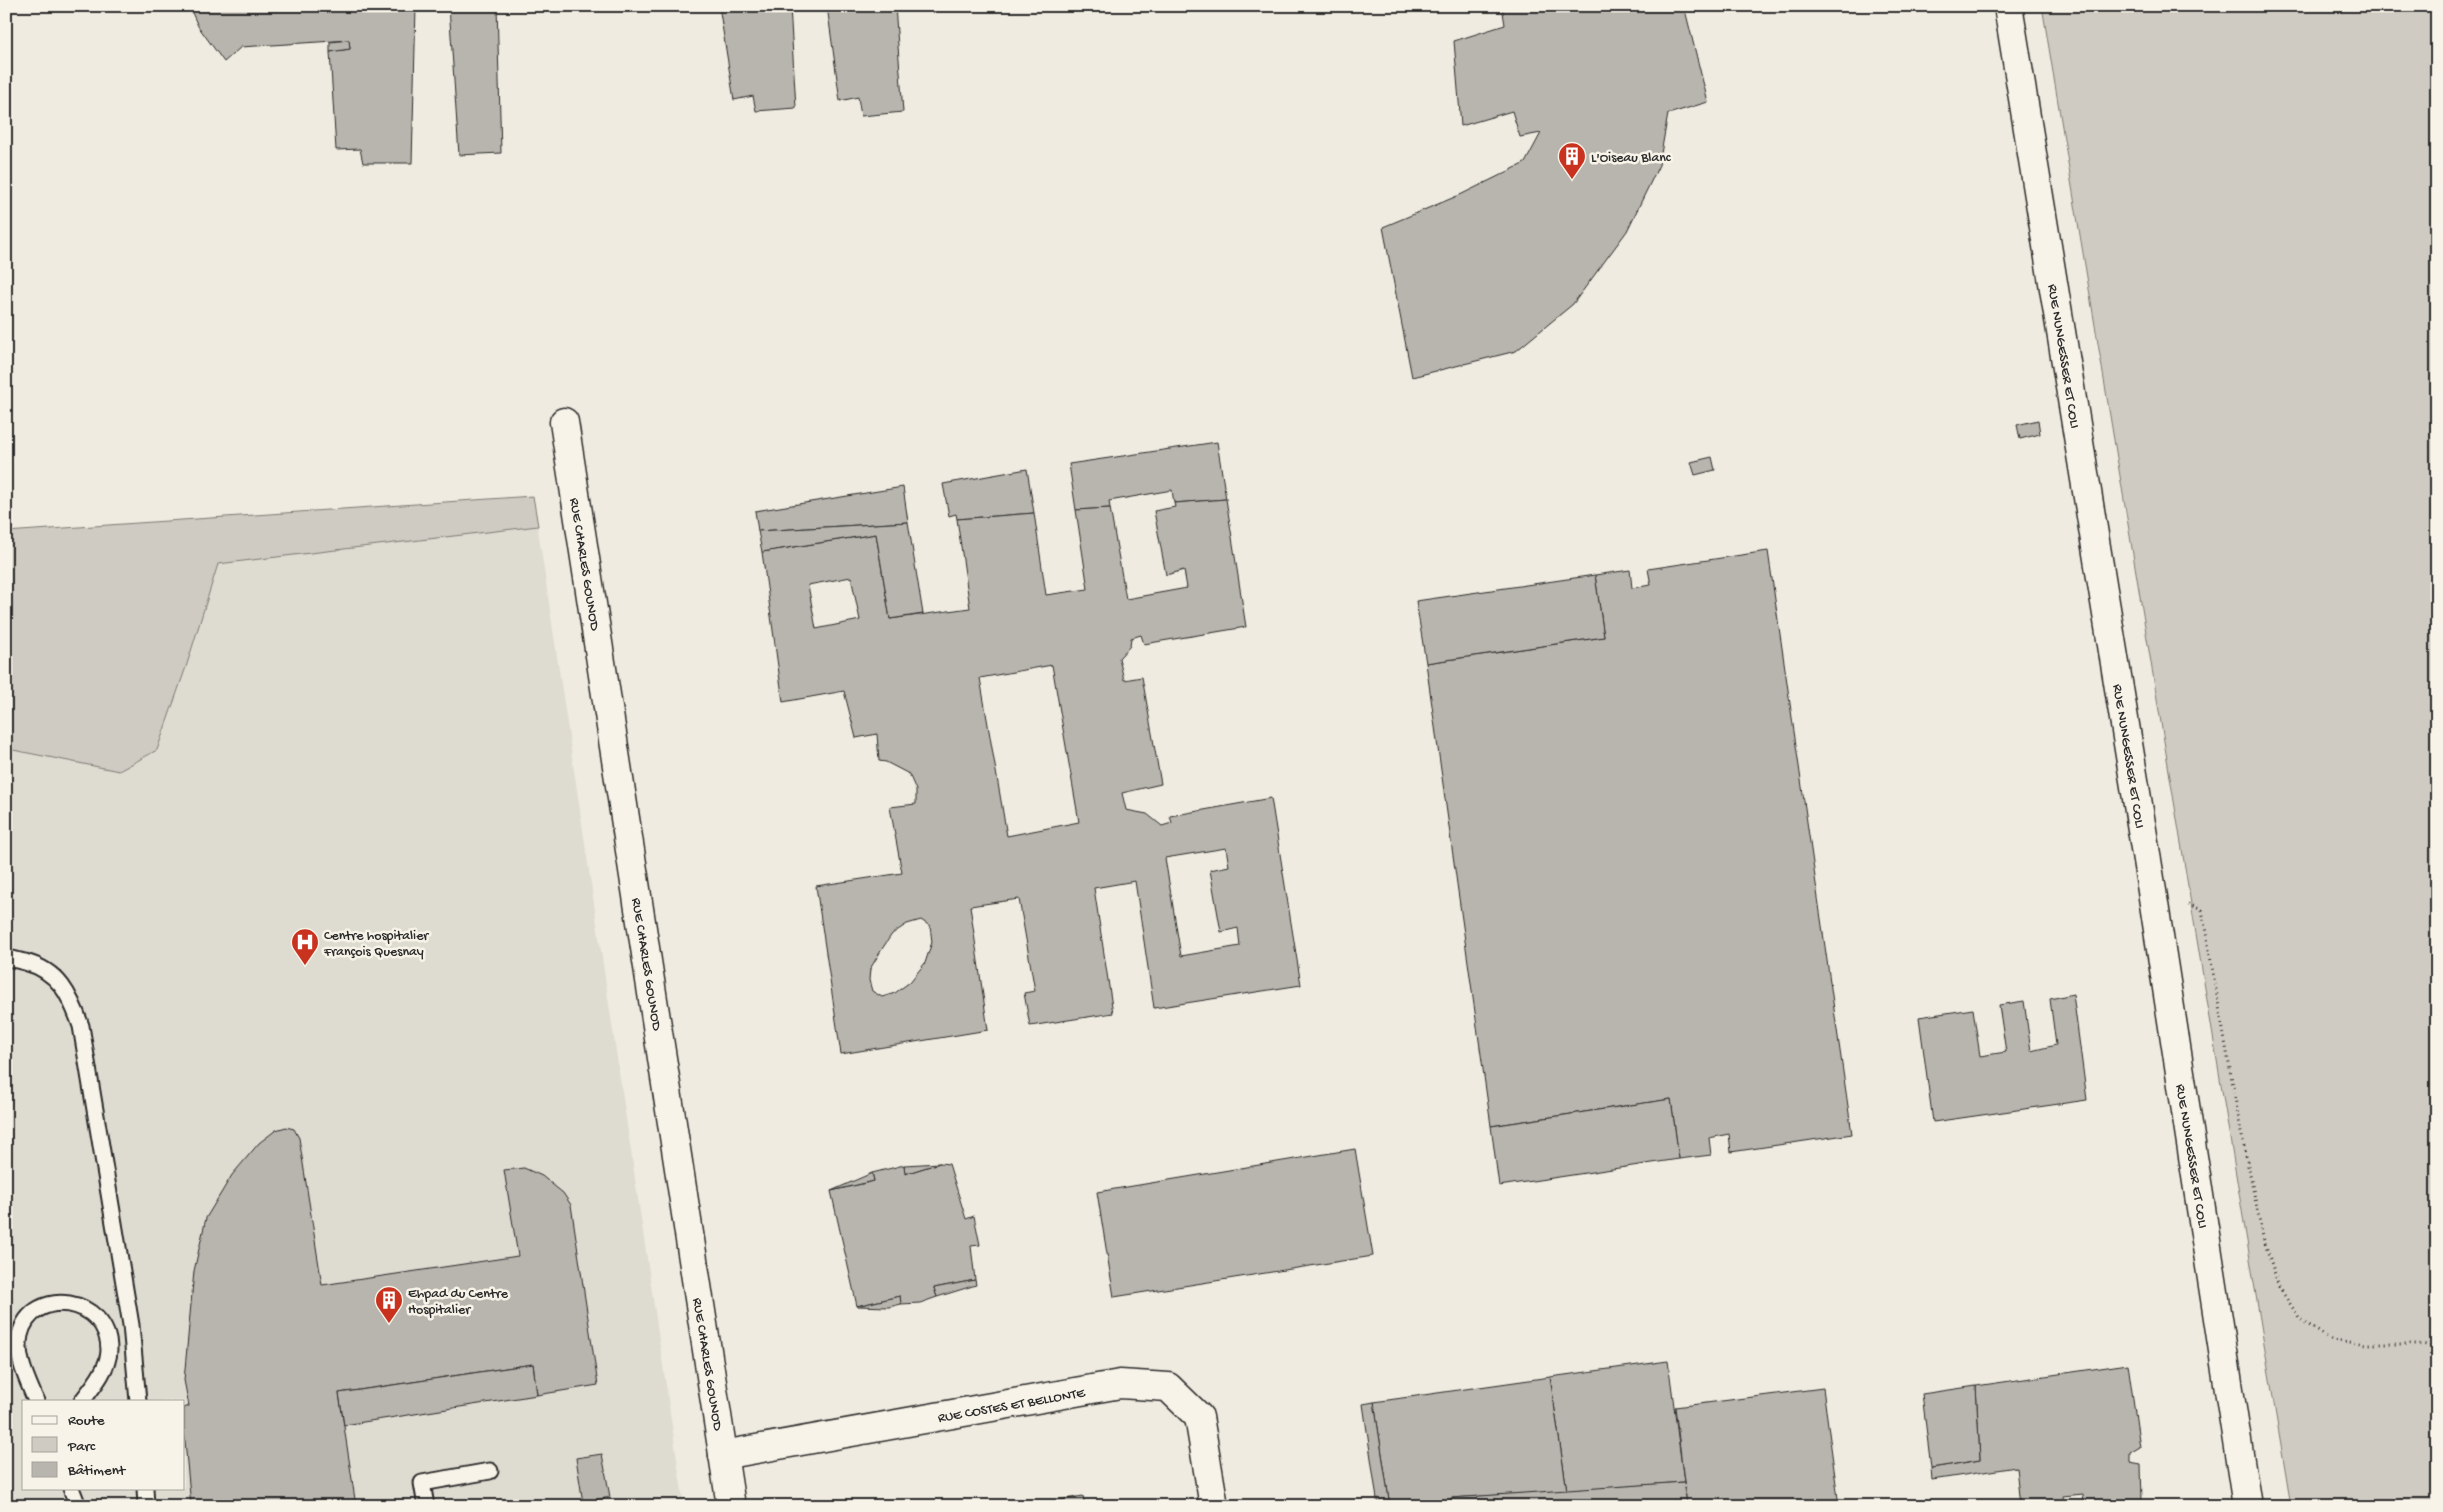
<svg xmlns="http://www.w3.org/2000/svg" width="2443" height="1512" font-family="'Gochi Hand',sans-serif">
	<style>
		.built { fill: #dedbd1; fill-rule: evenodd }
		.green { fill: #cfcbc2; stroke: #7d7b76 }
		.building { fill: #b8b5ae; stroke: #2b2b2b; fill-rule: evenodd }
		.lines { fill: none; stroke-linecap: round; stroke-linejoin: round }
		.lane-casing { stroke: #2b2b2b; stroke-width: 19 }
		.street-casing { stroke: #2b2b2b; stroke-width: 31 }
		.path { stroke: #2b2b2b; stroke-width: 3; stroke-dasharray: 1 4; stroke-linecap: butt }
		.lane { stroke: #f7f3e8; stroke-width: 15 }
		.street { stroke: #f7f3e8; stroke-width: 28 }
		.labels { text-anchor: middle; stroke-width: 5; stroke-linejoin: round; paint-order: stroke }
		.poi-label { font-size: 14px; fill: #2b2b2b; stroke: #f7f3e8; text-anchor: start }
		.street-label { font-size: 14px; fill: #2b2b2b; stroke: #f7f3e8 }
	</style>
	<rect width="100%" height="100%" fill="#efebe0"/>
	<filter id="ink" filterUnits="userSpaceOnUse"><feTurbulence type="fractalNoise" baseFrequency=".02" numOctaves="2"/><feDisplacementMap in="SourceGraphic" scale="10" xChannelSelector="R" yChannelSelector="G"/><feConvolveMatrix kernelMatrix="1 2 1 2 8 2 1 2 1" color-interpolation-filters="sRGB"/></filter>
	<g filter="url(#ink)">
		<path class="built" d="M533 496 684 1506H6V532ZM24 1401H184V1488H24Z"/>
		<g class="green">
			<path d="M2042 6H2437V1506H2291Z"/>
			<path d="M533 496 538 526 218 564 187 664 157 750 119 771 13 750 6 752V532Z"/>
		</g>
		<g class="building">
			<path d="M189 6H424L416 7 412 163H363L360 149 336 150 330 52 350 49 349 40 241 47 224 62 198 26Z"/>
			<path d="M449 6H497L501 153 459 155Z"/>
			<path d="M719 6H790L796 108 756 111 753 96 734 100Z"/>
			<path d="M827 6H895L903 112 861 116 858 97 840 101Z"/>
			<path d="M1502 6H1684L1708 102 1668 114 1659 165 1627 231 1573 304 1516 351 1412 377 1383 227 1462 194 1525 163 1541 133 1520 137 1512 111 1461 126 1454 41 1505 25Z"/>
			<path d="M349 40 350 49 330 52V42Z"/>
			<path d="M2038 420 2040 434 2020 439 2017 425Z"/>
			<path d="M1217 442 1226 499 1174 503 1172 490 1109 501 1110 508 1076 510 1069 464Z"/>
			<path d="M1712 457 1715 470 1695 475 1691 462Z"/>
			<path d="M1027 469 1034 513 957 519 956 514 949 516 943 484Z"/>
			<path d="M903 487 908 522 758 531 755 511Z"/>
			<path d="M1226 499 1246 627 1144 644 1141 635 1131 638 1130 646 1119 658 1124 680 1142 677 1161 784 1122 793 1126 810 1147 814 1162 826 1172 823 1170 816 1271 798 1301 985 1154 1008 1135 881 1094 888 1113 1013 1030 1026 1024 993 1035 991 1019 899 970 906 988 1030 841 1054 816 886 902 873 890 807 916 804V790L909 774 886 762 879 761 877 734 856 738 844 691 783 702 762 552 876 534 890 619 970 608 957 519 1034 513 1046 595 1088 589 1076 510 1110 508 1126 599 1187 588 1184 570 1166 575 1154 511 1175 507 1174 503ZM851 577 860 620 816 629 808 585ZM1052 665 1079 822 1007 836 980 678ZM1226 848 1229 866 1210 870 1221 932 1238 928 1240 946 1181 956 1165 858ZM921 920 930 926 932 942 925 963 910 982 895 993 882 997 872 991 869 980 870 969 882 949 892 934 907 924Z"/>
			<path d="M908 522 923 614 890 619 876 534 762 552 758 531Z"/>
			<path d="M1768 551 1852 1134 1731 1152 1729 1134 1709 1138 1711 1155 1679 1159 1671 1099 1491 1126 1426 663 1604 637 1595 575 1630 570 1632 588 1651 585 1648 569Z"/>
			<path d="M1595 575 1604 637 1426 663 1416 601Z"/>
			<path d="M2073 994 2087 1100 1933 1122 1919 1017 1973 1009 1980 1056 2006 1052 1999 1005 2024 1001 2031 1051 2056 1045 2050 999Z"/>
			<path d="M1671 1099 1679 1159 1499 1186 1491 1126Z"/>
			<path d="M286 1127 294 1129 299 1138 322 1285 518 1256 504 1170 524 1168 542 1176 563 1193 571 1205 598 1385 537 1395 533 1364 339 1393 356 1506H191L184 1430V1408L189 1406 184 1380 194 1271 206 1218 232 1175 259 1143 276 1130Z"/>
			<path d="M1355 1149 1373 1256 1114 1297 1097 1192Z"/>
			<path d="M940 1163 905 1174 904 1165Z"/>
			<path d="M940 1163 949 1164 966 1219 974 1216 980 1245 971 1246 975 1280 934 1288 937 1297 920 1303 901 1304 900 1296 857 1306 831 1191 874 1181 872 1173 904 1165 905 1174Z"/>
			<path d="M872 1173 874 1181 831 1191Z"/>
			<path d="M975 1280 976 1285 937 1297 934 1288Z"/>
			<path d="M900 1296 901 1304 889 1307 857 1306Z"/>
			<path d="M1668 1361 1684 1482 1567 1491 1550 1377Z"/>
			<path d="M533 1364 537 1395 344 1425 339 1393Z"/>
			<path d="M2128 1364 2140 1447 2130 1453V1463L2141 1465 2142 1501 2084 1504 2083 1494 2063 1496 2064 1504 2020 1506 2016 1467 1932 1480 1931 1468 1980 1460 1976 1386Z"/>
			<path d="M1550 1377 1567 1491 1451 1498 1452 1506H1390L1374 1402Z"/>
			<path d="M1976 1386 1980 1460 1931 1468 1922 1394Z"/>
			<path d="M1823 1388 1839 1506H1687L1675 1407Z"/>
			<path d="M1374 1402 1390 1506H1378L1363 1404Z"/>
			<path d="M602 1454 610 1497 583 1503 576 1458Z"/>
			<path d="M1684 1482 1687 1506H1452L1451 1498Z"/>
			<path d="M1083 1496 1085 1506H1029V1505Z"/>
		</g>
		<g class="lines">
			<g class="lane-casing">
				<g id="lane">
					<path d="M6 959C13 958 19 961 25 962 59 971 70 995 81 1026L131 1325 138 1401"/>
					<path d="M36 1401C28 1381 15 1357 20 1335 32 1285 109 1297 109 1350 109 1368 92 1388 82 1401"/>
					<path d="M71 1488 78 1506"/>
					<path d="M145 1488 146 1506"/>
					<path d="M426 1506 422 1483 490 1471"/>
				</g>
			</g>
			<g class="street-casing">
				<g id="street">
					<path d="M2008 6 2152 891 2247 1506"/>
					<path d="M564 422 731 1506"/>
					<path d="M723 1455 1120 1384 1168 1387 1199 1417 1214 1506"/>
				</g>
			</g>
			<path class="path" d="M2188 904 2202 910 2241 1132 2263 1237 2279 1287 2300 1319 2331 1340 2368 1344H2417L2437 1348"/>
			<use href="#lane" class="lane"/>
			<use href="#street" class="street"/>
		</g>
	</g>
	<defs>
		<g id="building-pin" transform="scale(1.4375)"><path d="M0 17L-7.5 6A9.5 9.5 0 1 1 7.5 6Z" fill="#c8321e" stroke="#f7f3e8"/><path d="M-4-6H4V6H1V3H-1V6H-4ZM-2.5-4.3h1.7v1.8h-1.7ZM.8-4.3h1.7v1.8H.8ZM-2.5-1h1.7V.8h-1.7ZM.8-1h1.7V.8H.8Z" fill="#fff"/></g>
		<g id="hospital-pin" transform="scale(1.4375)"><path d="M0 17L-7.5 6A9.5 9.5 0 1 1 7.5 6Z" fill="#c8321e" stroke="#f7f3e8"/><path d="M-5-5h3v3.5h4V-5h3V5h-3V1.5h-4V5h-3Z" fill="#fff"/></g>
	</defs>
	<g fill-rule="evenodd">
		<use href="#building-pin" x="1572" y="156"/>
		<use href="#hospital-pin" x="305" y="942"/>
		<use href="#building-pin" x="389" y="1300"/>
	</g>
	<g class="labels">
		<g class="poi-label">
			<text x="1591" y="161">L'Oiseau Blanc</text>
			<text x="324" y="939">Centre hospitalier<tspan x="324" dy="16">François Quesnay</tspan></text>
			<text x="408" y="1297">Ehpad du Centre<tspan x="408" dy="16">Hospitalier</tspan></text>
		</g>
		<g class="street-label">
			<text transform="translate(2065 356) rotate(81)" y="5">RUE NUNGESSER ET COLI</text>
			<text transform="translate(586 564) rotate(81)" y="5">RUE CHARLES GOUNOD</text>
			<text transform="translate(2130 756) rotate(81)" y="5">RUE NUNGESSER ET COLI</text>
			<text transform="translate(648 964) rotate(81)" y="5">RUE CHARLES GOUNOD</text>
			<text transform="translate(2193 1156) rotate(81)" y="5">RUE NUNGESSER ET COLI</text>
			<text transform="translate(709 1364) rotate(81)" y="5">RUE CHARLES GOUNOD</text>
			<text transform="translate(1011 1404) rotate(-10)" y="5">RUE COSTES ET BELLONTE</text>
		</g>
	</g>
	<rect width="2443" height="1512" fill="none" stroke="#f7f3e8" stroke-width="25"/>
	<rect x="12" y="12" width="2418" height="1487" fill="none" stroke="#2b2b2b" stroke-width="2" filter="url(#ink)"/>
	<rect x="22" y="1400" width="162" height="90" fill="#f7f3e8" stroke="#a5a39c"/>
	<rect x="32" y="1416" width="25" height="8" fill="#f7f3e8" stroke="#a5a39c"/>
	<text x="68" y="1424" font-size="15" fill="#2b2b2b">Route</text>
	<rect x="32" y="1437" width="25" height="15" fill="#cfcbc2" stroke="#a5a39c"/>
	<text x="68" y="1450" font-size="15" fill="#2b2b2b">Parc</text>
	<rect x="32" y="1462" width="25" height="15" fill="#b8b5ae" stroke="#a5a39c"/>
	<text x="68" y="1474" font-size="15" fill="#2b2b2b">Bâtiment</text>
</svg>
